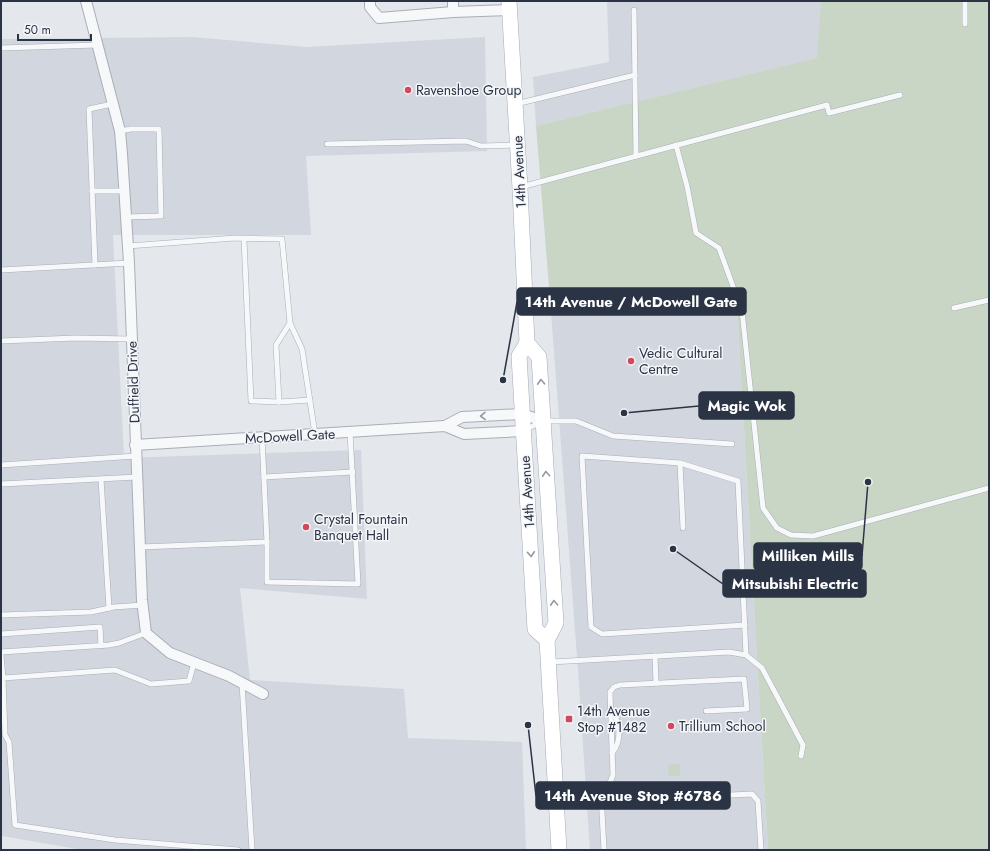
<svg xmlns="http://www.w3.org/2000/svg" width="990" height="851" font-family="Jost,sans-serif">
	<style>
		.built { fill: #d2d6de }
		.green { fill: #c9d6c5 }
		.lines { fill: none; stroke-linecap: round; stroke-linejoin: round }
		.lane-casing { stroke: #a9aeb7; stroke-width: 6 }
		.street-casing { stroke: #a9aeb7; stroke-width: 12 }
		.primary-casing { stroke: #a3abb8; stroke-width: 16 }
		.lane { stroke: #f7f8fa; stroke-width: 5 }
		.street { stroke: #f7f8fa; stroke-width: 10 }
		.primary { stroke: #fff; stroke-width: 15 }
		.oneway { stroke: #959aa2 }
		.oneway2 { stroke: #9196a0 }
		.poi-dot { fill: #d1495b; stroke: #f4f6f9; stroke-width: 1.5 }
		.labels { text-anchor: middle; stroke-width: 3; stroke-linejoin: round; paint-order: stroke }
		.poi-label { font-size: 14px; fill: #2b3445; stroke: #f4f6f9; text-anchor: start }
		.street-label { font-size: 14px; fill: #2b3445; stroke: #f4f6f9 }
		.leader { fill: none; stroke: #2b3445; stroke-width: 1.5 }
		.callout-dot { fill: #2b3445; stroke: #f4f6f9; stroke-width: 1.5 }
		.callout { fill: #2b3445; stroke: #2b3445; stroke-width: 1.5 }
		.callout-label { font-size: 15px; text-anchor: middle; font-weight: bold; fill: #fff }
	</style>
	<rect width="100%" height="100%" fill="#e4e7ec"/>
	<g class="built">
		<path d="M607 1H821L818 58 536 126 533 77 609 62Z"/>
		<path d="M192 37 306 47 485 37 487 151 306 156 311 235H113L124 458 361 450 367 599 240 588 250 680 404 689 408 738 522 742 526 850H83L2 836 1 39Z"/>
		<path d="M550 299 737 305 768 850H590L578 670Z"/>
	</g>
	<g class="green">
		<path d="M821 1H989V850H768L737 305 550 299 536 126 817 58Z"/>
		<path d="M680 764V776H669L668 765Z"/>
	</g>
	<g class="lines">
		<g class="lane-casing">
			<g id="lane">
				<path d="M965 1V24"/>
				<path d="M634 10 636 156"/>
				<path d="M1 48 97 45"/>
				<path d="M516 104 635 75"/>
				<path d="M120 131 131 129H159L161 216 126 217"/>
				<path d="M327 144 466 141 481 146 516 145"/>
				<path d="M676 145 687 186 696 233 719 248 742 311 763 508 777 528 791 535 813 536 989 488"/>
				<path d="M521 187 827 105 829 113 900 95"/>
				<path d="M92 191H124"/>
				<path d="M128 246 235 238 282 239 290 323 276 345 279 402 251 401 244 239"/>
				<path d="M95 265 89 109 112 104"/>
				<path d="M1 270 129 263"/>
				<path d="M954 308 989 300"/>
				<path d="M290 323 302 349 315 434"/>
				<path d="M1 341 76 338 131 339"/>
				<path d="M279 402 310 400"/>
				<path d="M525 430 543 421H576L613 436 732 444"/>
				<path d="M262 437 267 542V582L358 584 350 432"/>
				<path d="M680 463 738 481 746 655"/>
				<path d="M1 465 136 456"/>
				<path d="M264 477 353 472"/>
				<path d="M101 479 109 608"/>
				<path d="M1 484 137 477"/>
				<path d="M683 528 680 463 582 456 591 627 602 634 745 625"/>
				<path d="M140 547 267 542"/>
				<path d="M1 615 91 612 114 607 143 605"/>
				<path d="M1 634 100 627 101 646"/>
				<path d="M1 652 109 645 119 643 146 633"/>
				<path d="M1 655 3 678"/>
				<path d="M655 656 656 683"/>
				<path d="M551 662 729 652 746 655 762 668 803 745 801 756"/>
				<path d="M194 663 189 681 151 684 115 670 3 678 5 735 9 742 15 825 115 840 238 850"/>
				<path d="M242 683 252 850"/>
				<path d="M610 710C621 720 622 742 612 753"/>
				<path d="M608 788 653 785"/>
				<path d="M601 793 608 788 613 775 610 692 614 687 620 685 744 679 747 709 706 711"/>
				<path d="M557 796 601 793 604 850"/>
				<path d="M602 801 752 794 758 801 761 850"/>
			</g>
		</g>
		<g class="street-casing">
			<g id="street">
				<path d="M86 1 120 131 122 154 129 263 142 600 146 633 170 653 229 676 263 694"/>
				<path d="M370 1V7L379 18 453 12 509 10"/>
				<path d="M453 1V12"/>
				<path d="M445 426 462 417 522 414 543 421"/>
				<path d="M135 445 445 426 464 434 523 431"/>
			</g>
		</g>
		<g class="primary-casing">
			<g id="primary">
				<path d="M509 1 520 188 527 343 539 357 556 623 547 640 559 850"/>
				<path d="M527 343 519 356 535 629 547 640"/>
			</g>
		</g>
		<use href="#lane" class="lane"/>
		<use href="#street" class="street"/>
		<use href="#primary" class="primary"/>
	</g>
	<defs><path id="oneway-chevron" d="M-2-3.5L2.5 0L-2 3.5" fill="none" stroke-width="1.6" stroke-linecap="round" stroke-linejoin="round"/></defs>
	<g class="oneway">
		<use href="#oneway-chevron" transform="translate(541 382) rotate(-93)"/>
		<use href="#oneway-chevron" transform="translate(546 474) rotate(-94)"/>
		<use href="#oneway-chevron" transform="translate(531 554) rotate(86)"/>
		<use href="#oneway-chevron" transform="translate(554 603) rotate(-93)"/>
	</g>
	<use class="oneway2" href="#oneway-chevron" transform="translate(483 416) rotate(178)"/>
	<g class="poi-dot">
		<circle cx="408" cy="90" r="4"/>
		<circle cx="631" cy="361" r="4"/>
		<circle cx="306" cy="527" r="4"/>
		<rect x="565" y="715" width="8" height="8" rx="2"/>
		<circle cx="671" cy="726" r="4"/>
	</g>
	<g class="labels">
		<g class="poi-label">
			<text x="416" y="95">Ravenshoe Group</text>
			<text x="639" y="358">Vedic Cultural<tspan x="639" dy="16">Centre</tspan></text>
			<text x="314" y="524">Crystal Fountain<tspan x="314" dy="16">Banquet Hall</tspan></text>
			<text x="577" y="716">14th Avenue<tspan x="577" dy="16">Stop #1482</tspan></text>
			<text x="679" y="731">Trillium School</text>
		</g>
		<g class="street-label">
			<text transform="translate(519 172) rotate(-93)" y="5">14th Avenue</text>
			<text transform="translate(133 382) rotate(-92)" y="5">Duffield Drive</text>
			<text transform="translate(290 436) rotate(-3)" y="5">McDowell Gate</text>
			<text transform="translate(527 492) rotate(-94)" y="5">14th Avenue</text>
		</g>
	</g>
	<path class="leader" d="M503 380L517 302M624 413L699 406M868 482L862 556M673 549L723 584M528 725L536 796"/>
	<g class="callout-dot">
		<circle cx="503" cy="380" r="4"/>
		<circle cx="624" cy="413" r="4"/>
		<circle cx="868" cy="482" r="4"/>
		<circle cx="673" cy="549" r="4"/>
		<circle cx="528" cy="725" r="4"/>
	</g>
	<g class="callout">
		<rect x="517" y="288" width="229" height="27" rx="4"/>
		<rect x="699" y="392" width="95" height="27" rx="4"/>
		<rect x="754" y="543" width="108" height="27" rx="4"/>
		<rect x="723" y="570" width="143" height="27" rx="4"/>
		<rect x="536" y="782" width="194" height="27" rx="4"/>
	</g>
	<g class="callout-label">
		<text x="631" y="307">14th Avenue / McDowell Gate</text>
		<text x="747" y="411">Magic Wok</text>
		<text x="808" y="561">Milliken Mills</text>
		<text x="795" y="589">Mitsubishi Electric</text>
		<text x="633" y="801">14th Avenue Stop #6786</text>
	</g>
	<rect width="990" height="851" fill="none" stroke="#2b3445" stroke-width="4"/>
	<path d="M18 34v6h73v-6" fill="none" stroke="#2b3445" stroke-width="2"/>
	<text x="24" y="34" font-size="12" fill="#2b3445" stroke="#f4f6f9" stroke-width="3" paint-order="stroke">50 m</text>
</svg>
